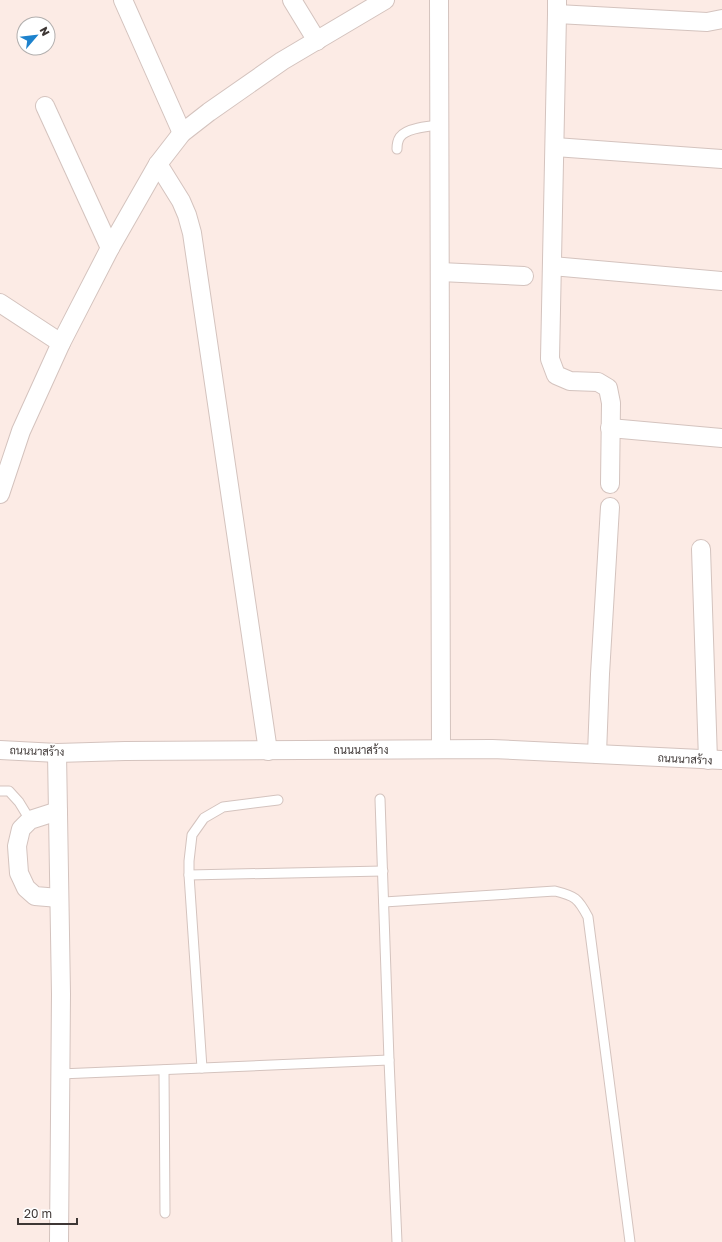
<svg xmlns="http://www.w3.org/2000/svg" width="722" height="1242" font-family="'Golos Text',Sarabun,sans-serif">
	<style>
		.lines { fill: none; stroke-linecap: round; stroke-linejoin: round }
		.lane-casing { stroke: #d4c3be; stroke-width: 11 }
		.street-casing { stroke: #d4c3be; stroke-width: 20 }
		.lane { stroke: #fff; stroke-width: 9 }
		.street { stroke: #fff; stroke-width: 18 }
		.labels { text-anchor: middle; stroke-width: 3; stroke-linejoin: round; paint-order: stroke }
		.street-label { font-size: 11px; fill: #3e3735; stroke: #fff }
	</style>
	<rect width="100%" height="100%" fill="#fcebe5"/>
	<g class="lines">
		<g class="lane-casing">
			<g id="lane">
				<path d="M397 149C397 145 398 140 400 137 406 128 429 126 440 125"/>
				<path d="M0 791H9L19 802 30 820"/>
				<path d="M380 799 389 1060"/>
				<path d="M189 875 383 871"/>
				<path d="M384 902 555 891C575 896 578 898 588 917L630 1242"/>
				<path d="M202 1068 189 875V861L192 835 204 818 223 807 278 800"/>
				<path d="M164 1070 165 1213"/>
				<path d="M60 1074 389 1060 397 1242"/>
			</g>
		</g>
		<g class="street-casing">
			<g id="street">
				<path d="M123 0 182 133"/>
				<path d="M292 0 317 41"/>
				<path d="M439 0 441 749"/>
				<path d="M557 0V14L550 359 556 375 570 381 598 382 608 388 611 403 610 484"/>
				<path d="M557 14 707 22 722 19"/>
				<path d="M45 106 110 248"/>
				<path d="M555 147 722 159"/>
				<path d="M158 164 181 201 187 215 192 233 268 751"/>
				<path d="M552 266 722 281"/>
				<path d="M440 272 524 276"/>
				<path d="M0 303 61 343"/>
				<path d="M610 428 722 438"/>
				<path d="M0 494 21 431 61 343 110 248 158 164 182 133 209 112 282 61 385 0"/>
				<path d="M701 549 708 760"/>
				<path d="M0 750 57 753 125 751 492 749 722 760"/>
				<path d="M57 753 61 994 59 1242"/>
				<path d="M597 754 600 674 610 507"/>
				<path d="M58 811 30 820 21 829 17 846 19 873 26 888 35 896 59 898"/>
			</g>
		</g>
		<use href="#lane" class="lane"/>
		<use href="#street" class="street"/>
	</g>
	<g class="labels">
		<g class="street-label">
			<text x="361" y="754">ถนนนาสร้าง</text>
			<text transform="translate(37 751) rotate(2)" y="4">ถนนนาสร้าง</text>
			<text transform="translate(685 759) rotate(3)" y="4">ถนนนาสร้าง</text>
		</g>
	</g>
	<g transform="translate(36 36) rotate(62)"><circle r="19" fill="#ffffff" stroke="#b2afae"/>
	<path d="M0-3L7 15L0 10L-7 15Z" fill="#1d82cd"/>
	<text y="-6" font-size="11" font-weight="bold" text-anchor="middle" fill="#3e3735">N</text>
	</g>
	<path d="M18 1218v6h59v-6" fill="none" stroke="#3e3735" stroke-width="2"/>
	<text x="24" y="1218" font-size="12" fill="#3e3735" stroke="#ffffff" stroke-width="3" paint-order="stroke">20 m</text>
</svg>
